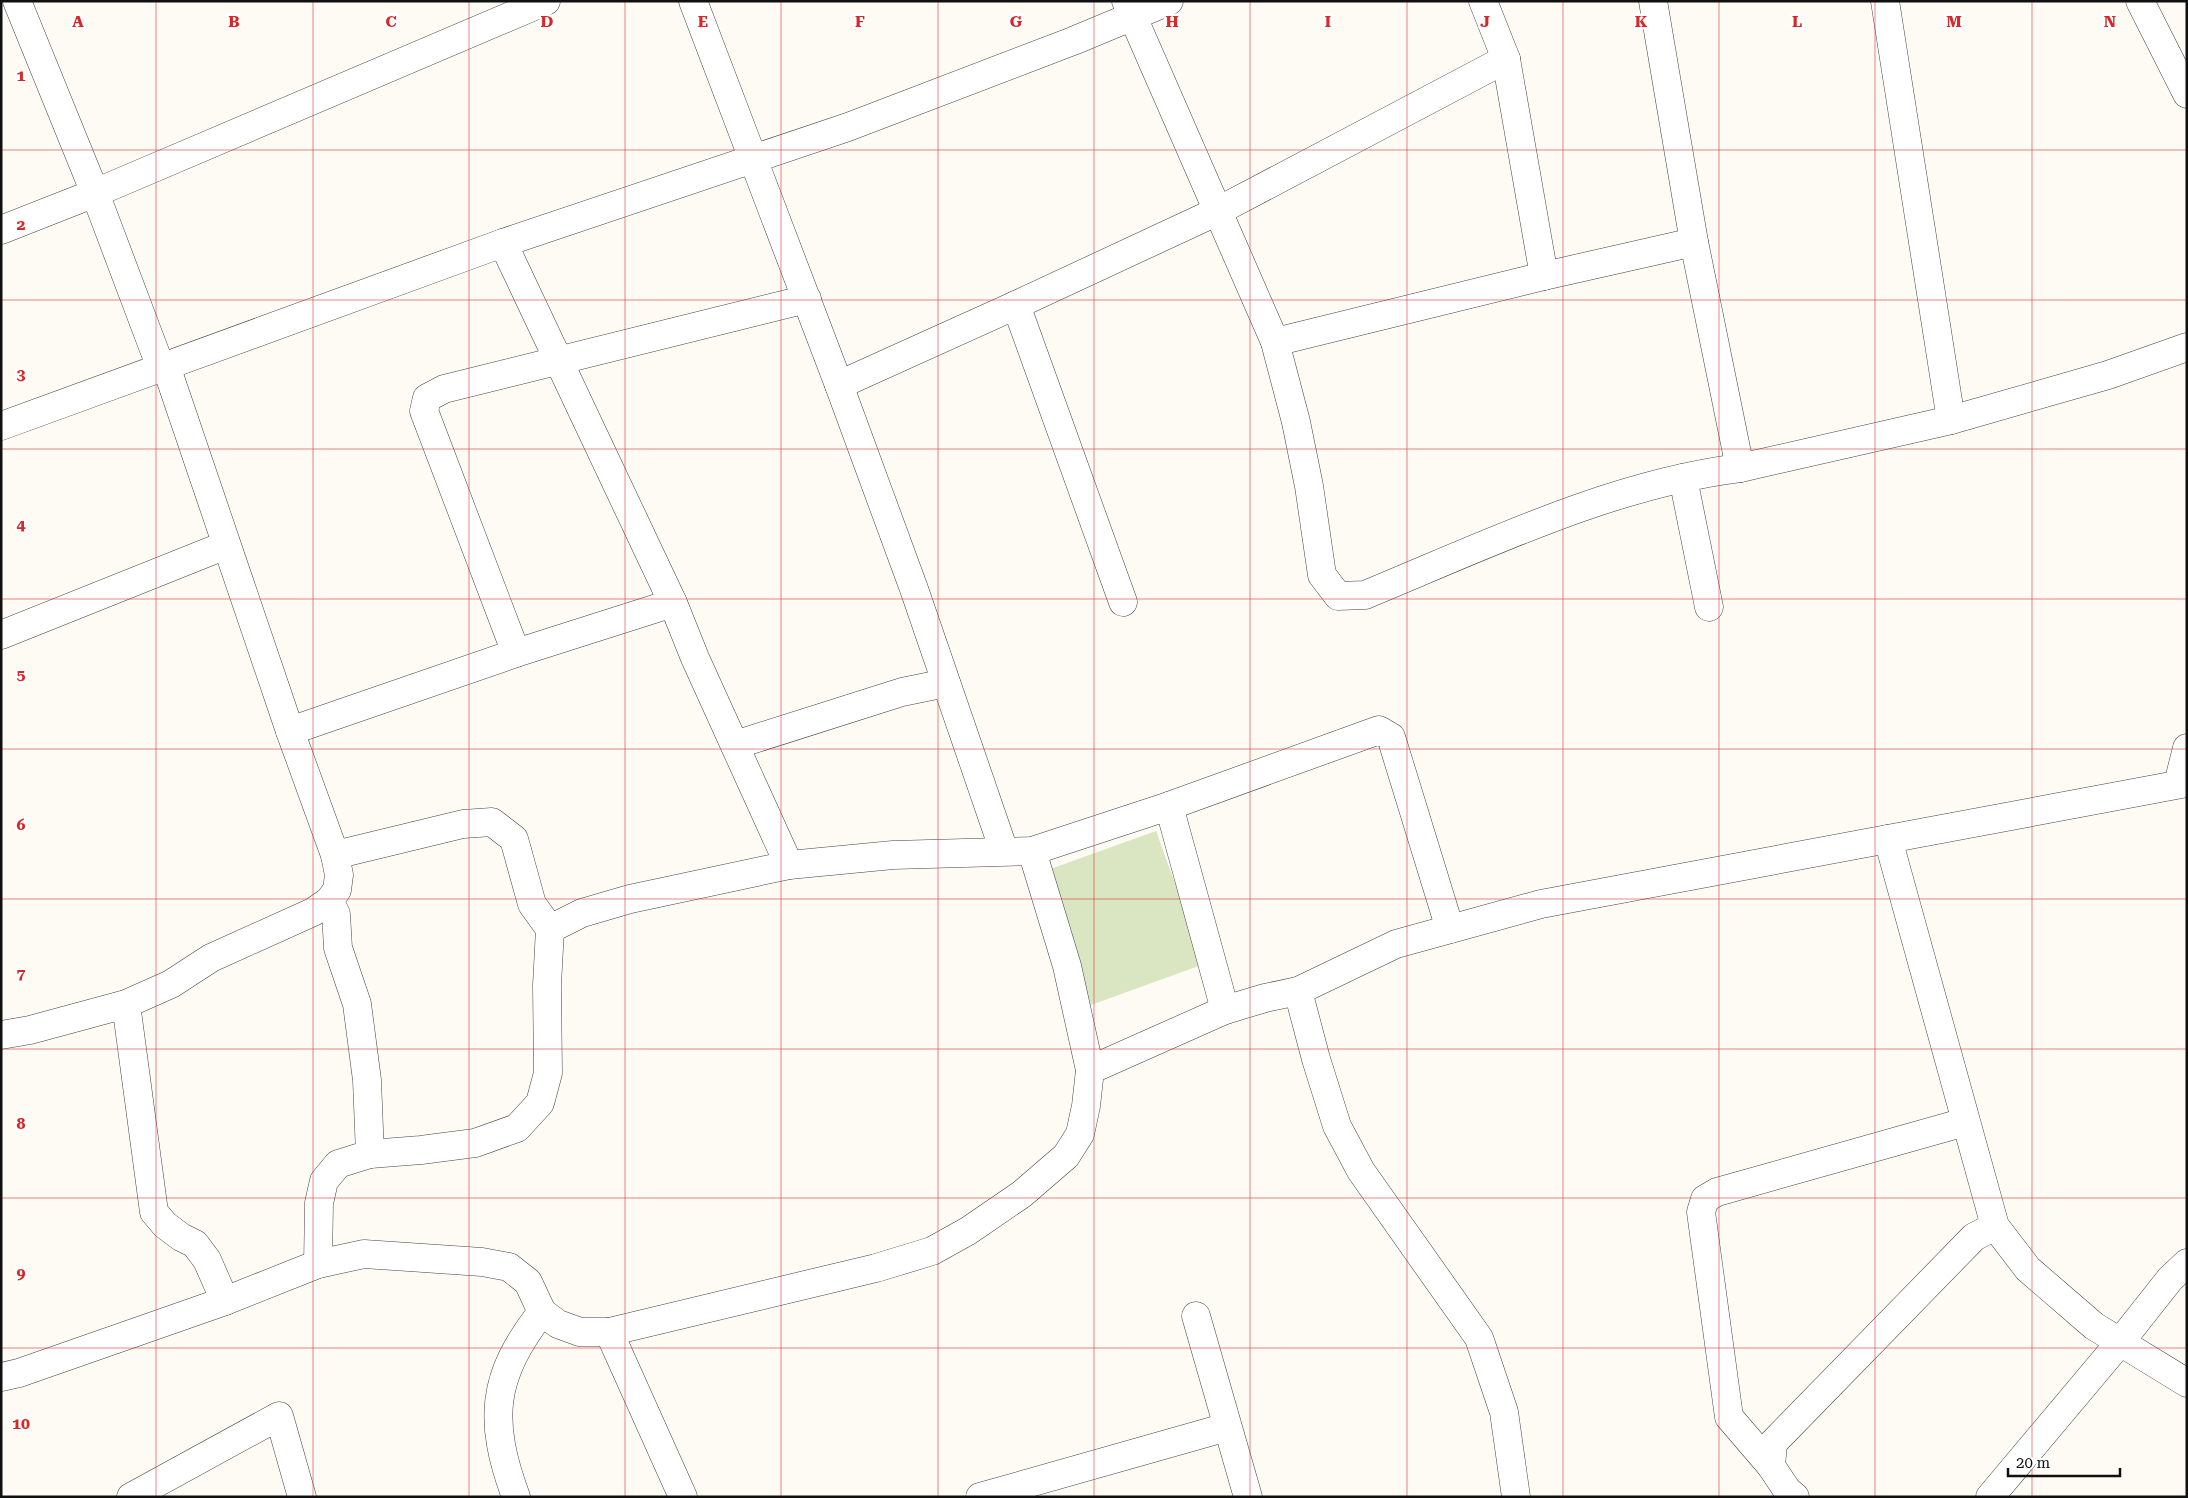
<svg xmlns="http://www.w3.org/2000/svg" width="2188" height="1498" font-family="'Roboto Serif',serif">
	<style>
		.green { fill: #dae5c1 }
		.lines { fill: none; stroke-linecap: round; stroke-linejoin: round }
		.street-casing { stroke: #434343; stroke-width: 29 }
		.street { stroke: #fff; stroke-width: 28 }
		.grid { fill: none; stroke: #d62828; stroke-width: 1; stroke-opacity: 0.55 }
		.grid-label { font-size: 16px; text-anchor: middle; font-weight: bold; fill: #d62828; stroke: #fff; stroke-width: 5; stroke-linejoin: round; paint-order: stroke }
	</style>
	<rect width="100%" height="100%" fill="#fefaf4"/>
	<path class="green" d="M1156 831 1204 964 1091 1005 1042 872Z"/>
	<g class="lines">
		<g class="street-casing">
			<g id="street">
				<path d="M17 1 95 193 161 368"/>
				<path d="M693 1 839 385 914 589 1004 851"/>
				<path d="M1126 1 1275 342 1296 422 1309 486 1322 575 1338 596 1365 595C1484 546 1611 484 1740 468L1951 420 2108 375 2187 347"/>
				<path d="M1483 1 1506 59 1544 276"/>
				<path d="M1653 1 1694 242 1740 468"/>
				<path d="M1885 1 1951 420"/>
				<path d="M2140 1 2187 94"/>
				<path d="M1 230 95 193 546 1"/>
				<path d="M503 243 673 603 695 658 789 865"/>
				<path d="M1016 305 1123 602"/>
				<path d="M1275 342 1544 276 1694 242"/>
				<path d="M839 385 1016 305 1218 211 1506 59"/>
				<path d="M1 426 503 243 848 127 1073 41 1169 1"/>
				<path d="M1683 478 1709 607"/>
				<path d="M1 635 226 545"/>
				<path d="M516 653 424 411 427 398 444 389 807 299"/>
				<path d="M290 731 516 653 673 603"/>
				<path d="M735 745 902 692 946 683"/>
				<path d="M2178 784 2187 748"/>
				<path d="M1169 806 1225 1010"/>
				<path d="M1888 839 1995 1226 2028 1269 2094 1326 2187 1383"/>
				<path d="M335 855 463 824 492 822 514 839 532 904 550 929"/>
				<path d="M329 901 336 914 338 948 357 1004 367 1080 370 1154"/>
				<path d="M1298 991 1316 1059 1337 1126 1361 1171 1479 1338 1504 1412 1516 1497"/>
				<path d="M126 1004 154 1212 165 1225 181 1237 195 1244 207 1260 225 1301"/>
				<path d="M1 1035 30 1030 126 1004 171 984 211 958 313 912 329 901 337 890 339 875 335 855 290 731 166 366"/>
				<path d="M1090 1070 1225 1010 1265 998 1298 991 1396 944 1541 904 2187 783"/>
				<path d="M318 1264 319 1203 324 1181 338 1164 370 1154 421 1150 475 1143 517 1128 540 1103 548 1073 547 985 550 929 582 913 630 899 789 865 893 855 1032 851 1169 806 1379 730 1391 737 1450 929"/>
				<path d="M1196 1316 1248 1497"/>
				<path d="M609 1332 683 1497"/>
				<path d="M1 1377 19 1373 225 1301 318 1264 364 1254 482 1262 509 1267 528 1282 542 1312 558 1324 580 1332H609L876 1268 932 1251 968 1231 1022 1194 1066 1156 1080 1134 1086 1106 1090 1070 1067 966 1032 851"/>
				<path d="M1771 1466 1729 1417 1701 1212 1705 1199 1717 1192 1965 1122"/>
				<path d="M131 1497 279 1416 302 1497"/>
				<path d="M516 1497C488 1421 491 1376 542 1312"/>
				<path d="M980 1497 1227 1427"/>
				<path d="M1795 1497 1787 1490 1771 1466 1773 1443 1974 1237 1995 1226"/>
				<path d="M1990 1497 2121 1341 2170 1279 2187 1263"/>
			</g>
		</g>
		<use href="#street" class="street"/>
	</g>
	<path class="grid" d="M156 1V1497M313 1V1497M469 1V1497M625 1V1497M781 1V1497M938 1V1497M1094 1V1497M1250 1V1497M1407 1V1497M1563 1V1497M1719 1V1497M1875 1V1497M2032 1V1497M1 150H2187M1 300H2187M1 449H2187M1 599H2187M1 749H2187M1 899H2187M1 1049H2187M1 1198H2187M1 1348H2187"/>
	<g class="grid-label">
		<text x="78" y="27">A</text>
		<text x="234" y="27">B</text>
		<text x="391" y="27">C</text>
		<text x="547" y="27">D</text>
		<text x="703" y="27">E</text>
		<text x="860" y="27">F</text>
		<text x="1016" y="27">G</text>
		<text x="1172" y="27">H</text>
		<text x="1328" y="27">I</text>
		<text x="1485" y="27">J</text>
		<text x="1641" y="27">K</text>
		<text x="1797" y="27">L</text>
		<text x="1954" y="27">M</text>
		<text x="2110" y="27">N</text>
		<text x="21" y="81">1</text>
		<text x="21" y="230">2</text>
		<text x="21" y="380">3</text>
		<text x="21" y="530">4</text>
		<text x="21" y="680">5</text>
		<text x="21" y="830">6</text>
		<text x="21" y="979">7</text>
		<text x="21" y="1129">8</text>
		<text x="21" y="1279">9</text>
		<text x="21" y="1429">10</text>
	</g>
	<rect width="2188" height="1498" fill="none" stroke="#101010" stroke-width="5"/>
	<path d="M2008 1468v8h112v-8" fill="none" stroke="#101010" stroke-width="2.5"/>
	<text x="2016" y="1468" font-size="15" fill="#101010" stroke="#ffffff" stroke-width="4" paint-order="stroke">20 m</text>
</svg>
